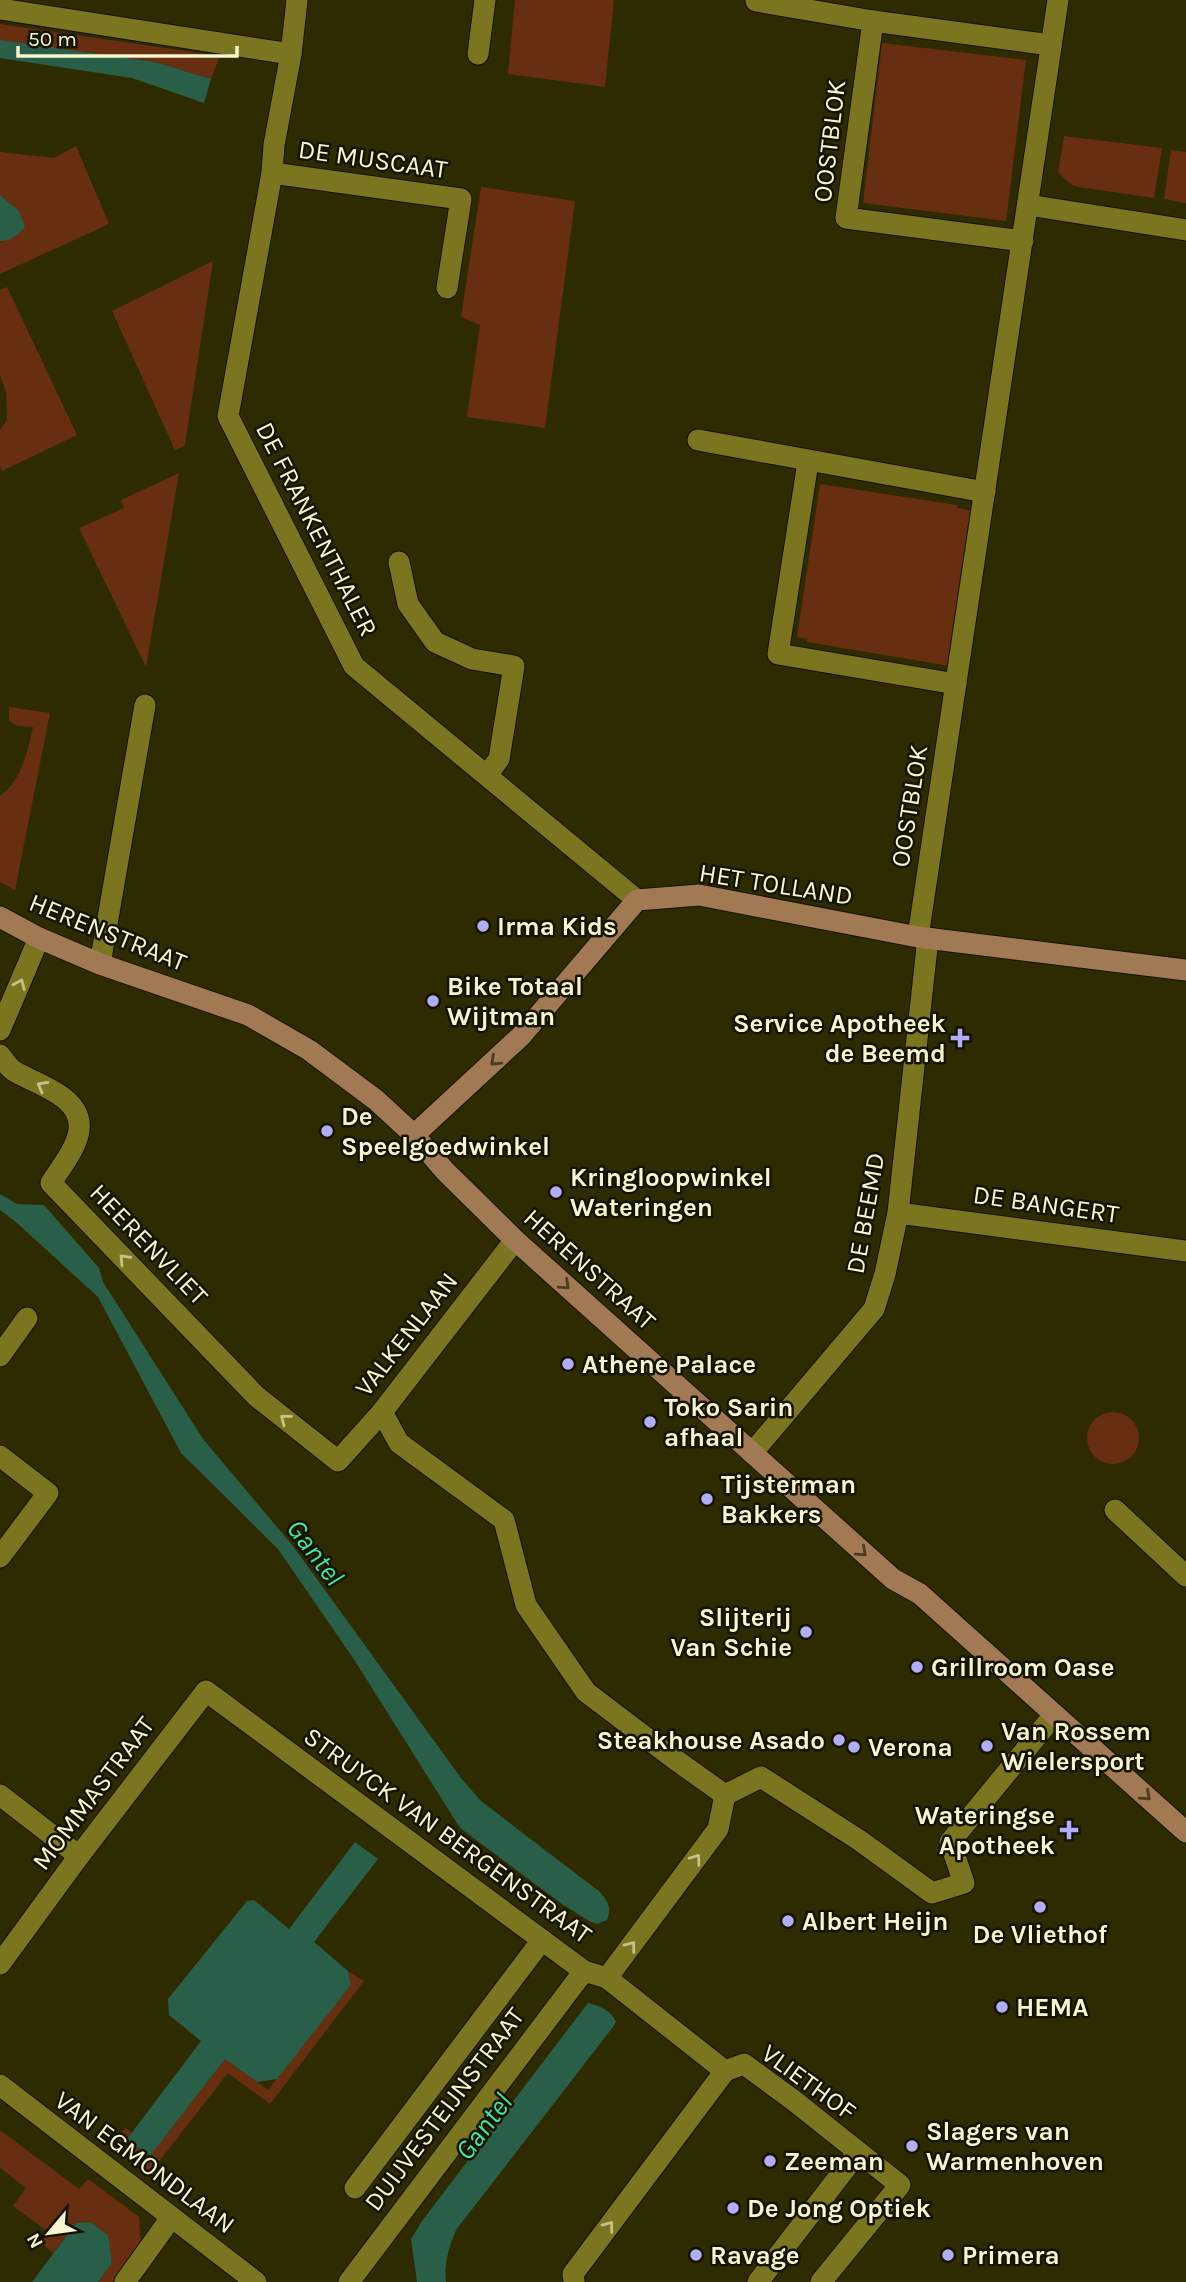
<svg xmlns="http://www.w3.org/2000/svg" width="1186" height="2282" font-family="Karla,sans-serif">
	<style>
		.green { fill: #672e10 }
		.water { fill: #295e49 }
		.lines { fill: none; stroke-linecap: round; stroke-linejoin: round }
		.street-casing { stroke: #151300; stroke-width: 23 }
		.secondary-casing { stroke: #151300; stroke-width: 23 }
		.street { stroke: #7b751f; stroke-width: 21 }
		.secondary { stroke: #a17952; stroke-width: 21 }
		.oneway { stroke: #c6c288 }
		.oneway2 { stroke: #4d3c21 }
		.poi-dot { fill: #b0aefa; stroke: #151300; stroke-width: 2.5 }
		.labels { text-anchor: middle; stroke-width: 5; stroke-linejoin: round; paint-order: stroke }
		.street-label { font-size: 26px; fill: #f8f6ce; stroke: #151300 }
		.poi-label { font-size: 26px; font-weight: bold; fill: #f8f6ce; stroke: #151300; text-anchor: start }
		.water-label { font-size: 28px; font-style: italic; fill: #3ee5ac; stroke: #151300 }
	</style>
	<rect width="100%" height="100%" fill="#2f2b00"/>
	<g class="green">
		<path d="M515 0H614L605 87 508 74Z"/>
		<path d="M0 24 220 56 211 79 155 62 0 41Z"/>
		<path d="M882 43 1026 60 1006 221 863 203Z"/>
		<path d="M1064 136 1162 148 1154 198 1078 187 1069 183 1058 172Z"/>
		<path d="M76 146 109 224 0 274V241L4 242 19 211 0 195V152L54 158Z"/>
		<path d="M1171 150 1186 152V203L1164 199Z"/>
		<path d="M481 187 575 201 545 428 467 417 480 325 461 317Z"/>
		<path d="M213 261 185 445 175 450 112 311Z"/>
		<path d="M7 287 77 435 2 471 0 466V430L7 420 6 392 0 375V290Z"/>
		<path d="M179 473 146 667 79 528 124 508 121 500Z"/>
		<path d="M820 484 957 505V508L973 511 950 666 807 642V639L797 637Z"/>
		<path d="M9 707 50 713 15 890 0 882V796C22 780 27 753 33 727L17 726 9 720Z"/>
		<circle cx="1113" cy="1438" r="26"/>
		<path d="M348 1971 364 1981 270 2104 228 2073 150 2173 114 2144 125 2128 132 2132 127 2139 150 2156 225 2059 268 2090 351 1985Z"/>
		<path d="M0 2130 79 2189 88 2179 139 2217 141 2243 113 2282H98L112 2263 107 2235 90 2222 76 2223 53 2253 42 2243 47 2231 13 2206 26 2188 0 2168Z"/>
	</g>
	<g class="water">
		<path d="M0 40 155 62 211 79 204 103 132 78 0 58Z"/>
		<path d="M0 195 19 211 25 227C18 234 11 242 0 241Z"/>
		<path d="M0 1194 17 1204 44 1205 99 1268 103 1282 203 1439 293 1546 461 1778 481 1801 600 1892C608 1902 612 1907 607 1920L597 1924 591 1922 562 1904 460 1828 355 1661 278 1549 181 1453 98 1297 17 1223 0 1210Z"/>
		<path d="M355 1842 378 1859 314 1942 348 1971 351 1985 277 2079 257 2082 225 2059 150 2156 127 2139 201 2041 169 2015 168 1999 247 1901 254 1900 289 1929Z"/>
		<path d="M588 2003C600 2006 611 2010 616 2022L613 2027 456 2230C449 2247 444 2263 446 2282H417L411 2239 422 2221Z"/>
		<path d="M90 2222 108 2235 112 2263 98 2282H32L76 2223Z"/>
	</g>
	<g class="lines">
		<g class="street-casing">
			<g id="street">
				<path d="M297 0 291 54 274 145 272 173 228 416 354 666 637 900"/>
				<path d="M756 1 873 21 1051 45"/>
				<path d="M0 9 291 54"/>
				<path d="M873 21 846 218 1023 241"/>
				<path d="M478 54 485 0"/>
				<path d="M272 173 461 199 447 288"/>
				<path d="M1028 205 1186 230"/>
				<path d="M698 440 985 492"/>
				<path d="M808 462 778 654 956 684"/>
				<path d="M399 562 408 604 435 642 472 659 514 666 499 759 487 775"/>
				<path d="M918 937 1058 0"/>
				<path d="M100 964 145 705"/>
				<path d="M0 1030 39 938"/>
				<path d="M0 1055C4 1060 8 1067 14 1071 37 1085 83 1096 79 1130 77 1148 60 1168 51 1183L256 1396 338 1461 382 1412 515 1240"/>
				<path d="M898 1213 1186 1251"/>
				<path d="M0 1356 27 1318"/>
				<path d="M382 1412 399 1443 504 1520 526 1605 586 1692 673 1758 725 1795"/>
				<path d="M752 1453 874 1309 885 1274 898 1213 928 938"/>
				<path d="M0 1456 48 1493 0 1557"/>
				<path d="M1115 1510 1186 1576"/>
				<path d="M0 1795 79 1856"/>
				<path d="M725 1795 761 1777 859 1840 932 1893 964 1883 950 1842 1054 1715"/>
				<path d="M0 1964 79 1856 206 1691 584 1971 607 1978 725 2071"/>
				<path d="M607 1978 718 1829 725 1795"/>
				<path d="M725 2071 744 2064 793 2100 900 2185 821 2282"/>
				<path d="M0 2085 256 2282"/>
				<path d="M355 2188 542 1940"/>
				<path d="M125 2282 171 2218"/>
				<path d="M349 2282 584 1971"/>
				<path d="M574 2282 573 2274 725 2071"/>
				<path d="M758 2282 858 2152"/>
			</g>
		</g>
		<g class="secondary-casing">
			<g id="secondary">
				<path d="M0 917 39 938 100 964 248 1015 309 1050 376 1100 414 1135 445 1171 515 1240 893 1579 920 1594 940 1612 1186 1832"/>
				<path d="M414 1135 521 1036 637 900 699 895 918 937 1186 970"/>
			</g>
		</g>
		<use href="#street" class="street"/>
		<use href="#secondary" class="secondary"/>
	</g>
	<defs><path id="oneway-chevron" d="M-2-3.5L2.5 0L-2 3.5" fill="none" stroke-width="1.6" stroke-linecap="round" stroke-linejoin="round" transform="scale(1.75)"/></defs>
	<g class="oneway">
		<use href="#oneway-chevron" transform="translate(20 984) rotate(-67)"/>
		<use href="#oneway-chevron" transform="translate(42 1086) rotate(-151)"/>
		<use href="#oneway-chevron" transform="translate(124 1259) rotate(-134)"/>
		<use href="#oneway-chevron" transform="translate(285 1419) rotate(-142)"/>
		<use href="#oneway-chevron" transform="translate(696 1859) rotate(-54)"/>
		<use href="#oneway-chevron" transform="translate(631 1946) rotate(-53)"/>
		<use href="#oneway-chevron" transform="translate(609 2226) rotate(-53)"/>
	</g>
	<g class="oneway2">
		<use href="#oneway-chevron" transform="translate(495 1061) rotate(137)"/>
		<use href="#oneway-chevron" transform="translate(565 1285) rotate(42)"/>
		<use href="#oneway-chevron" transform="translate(862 1552) rotate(42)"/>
		<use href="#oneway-chevron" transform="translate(1146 1796) rotate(42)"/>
	</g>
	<g class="poi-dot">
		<circle cx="483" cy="926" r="7"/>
		<circle cx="433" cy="1001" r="7"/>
		<path d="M956.5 1027.5h7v7h7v7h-7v7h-7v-7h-7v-7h7z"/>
		<circle cx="327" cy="1131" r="7"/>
		<circle cx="556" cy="1192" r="7"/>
		<circle cx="568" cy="1364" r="7"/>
		<circle cx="650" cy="1422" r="7"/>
		<circle cx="707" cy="1499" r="7"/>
		<circle cx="806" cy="1632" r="7"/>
		<circle cx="917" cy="1667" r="7"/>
		<circle cx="839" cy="1740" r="7"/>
		<circle cx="987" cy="1746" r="7"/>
		<circle cx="854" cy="1747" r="7"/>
		<path d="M1065.5 1819.5h7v7h7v7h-7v7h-7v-7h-7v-7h7z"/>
		<circle cx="1040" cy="1907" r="7"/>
		<circle cx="788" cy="1921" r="7"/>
		<circle cx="1002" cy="2007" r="7"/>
		<circle cx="912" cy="2146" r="7"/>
		<circle cx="770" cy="2161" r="7"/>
		<circle cx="733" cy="2208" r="7"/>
		<circle cx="696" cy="2255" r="7"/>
		<circle cx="948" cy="2255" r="7"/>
	</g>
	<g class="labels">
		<g class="street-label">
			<text transform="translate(829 141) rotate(-83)" y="9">OOSTBLOK</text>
			<text transform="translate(373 159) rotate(8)" y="9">DE MUSCAAT</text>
			<text transform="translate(317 529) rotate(63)" y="9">DE FRANKENTHALER</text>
			<text transform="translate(909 806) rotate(-81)" y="9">OOSTBLOK</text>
			<text transform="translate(776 884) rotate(9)" y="9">HET TOLLAND</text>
			<text transform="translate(108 932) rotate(22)" y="9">HERENSTRAAT</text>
			<text transform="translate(1046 1204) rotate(8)" y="9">DE BANGERT</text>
			<text transform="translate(865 1213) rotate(-80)" y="9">DE BEEMD</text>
			<text transform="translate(149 1244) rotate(46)" y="9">HEERENVLIET</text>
			<text transform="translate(590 1269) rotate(42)" y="9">HERENSTRAAT</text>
			<text transform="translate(406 1334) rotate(-52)" y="9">VALKENLAAN</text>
			<text transform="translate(93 1793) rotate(-53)" y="9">MOMMASTRAAT</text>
			<text transform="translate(448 1835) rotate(36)" y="9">STRUYCK VAN BERGENSTRAAT</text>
			<text transform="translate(809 2082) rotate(36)" y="9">VLIETHOF</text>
			<text transform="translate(444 2109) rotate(-53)" y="9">DUIJVESTEIJNSTRAAT</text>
			<text transform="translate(145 2162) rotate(37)" y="9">VAN EGMONDLAAN</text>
		</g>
		<g class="poi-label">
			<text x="497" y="935">Irma Kids</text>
			<text x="447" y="995">Bike Totaal<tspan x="447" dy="30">Wijtman</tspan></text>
			<text x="946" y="1032" text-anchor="end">Service Apotheek<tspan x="946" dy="30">de Beemd</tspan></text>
			<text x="341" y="1125">De<tspan x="341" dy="30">Speelgoedwinkel</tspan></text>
			<text x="570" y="1186">Kringloopwinkel<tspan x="570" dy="30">Wateringen</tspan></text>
			<text x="582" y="1373">Athene Palace</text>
			<text x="664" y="1416">Toko Sarin<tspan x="664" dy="30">afhaal</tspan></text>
			<text x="721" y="1493">Tijsterman<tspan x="721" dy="30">Bakkers</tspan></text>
			<text x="792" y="1626" text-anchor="end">Slijterij<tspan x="792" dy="30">Van Schie</tspan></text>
			<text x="931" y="1676">Grillroom Oase</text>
			<text x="1001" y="1740">Van Rossem<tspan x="1001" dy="30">Wielersport</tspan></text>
			<text x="825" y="1749" text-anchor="end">Steakhouse Asado</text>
			<text x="868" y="1756">Verona</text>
			<text x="1055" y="1824" text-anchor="end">Wateringse<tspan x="1055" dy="30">Apotheek</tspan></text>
			<text x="802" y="1930">Albert Heijn</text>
			<text x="1040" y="1943" text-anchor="middle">De Vliethof</text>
			<text x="1016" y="2016">HEMA</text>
			<text x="926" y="2140">Slagers van<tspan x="926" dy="30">Warmenhoven</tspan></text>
			<text x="784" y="2170">Zeeman</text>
			<text x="747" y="2217">De Jong Optiek</text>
			<text x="710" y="2264">Ravage</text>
			<text x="962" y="2264">Primera</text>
		</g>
		<g class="water-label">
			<text transform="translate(316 1552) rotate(53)" y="10">Gantel</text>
			<text transform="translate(483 2126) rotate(-53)" y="10">Gantel</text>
		</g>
	</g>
	<g transform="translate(49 2233) rotate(241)" stroke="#151300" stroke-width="5" paint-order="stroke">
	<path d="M0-5L12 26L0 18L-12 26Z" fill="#f8f6ce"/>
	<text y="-10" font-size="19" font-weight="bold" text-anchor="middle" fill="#f8f6ce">N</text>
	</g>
	<path d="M18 46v10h219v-10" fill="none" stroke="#f8f6ce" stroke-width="3.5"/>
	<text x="28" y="46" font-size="21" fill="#f8f6ce" stroke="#151300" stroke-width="5" paint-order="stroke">50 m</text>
</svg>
